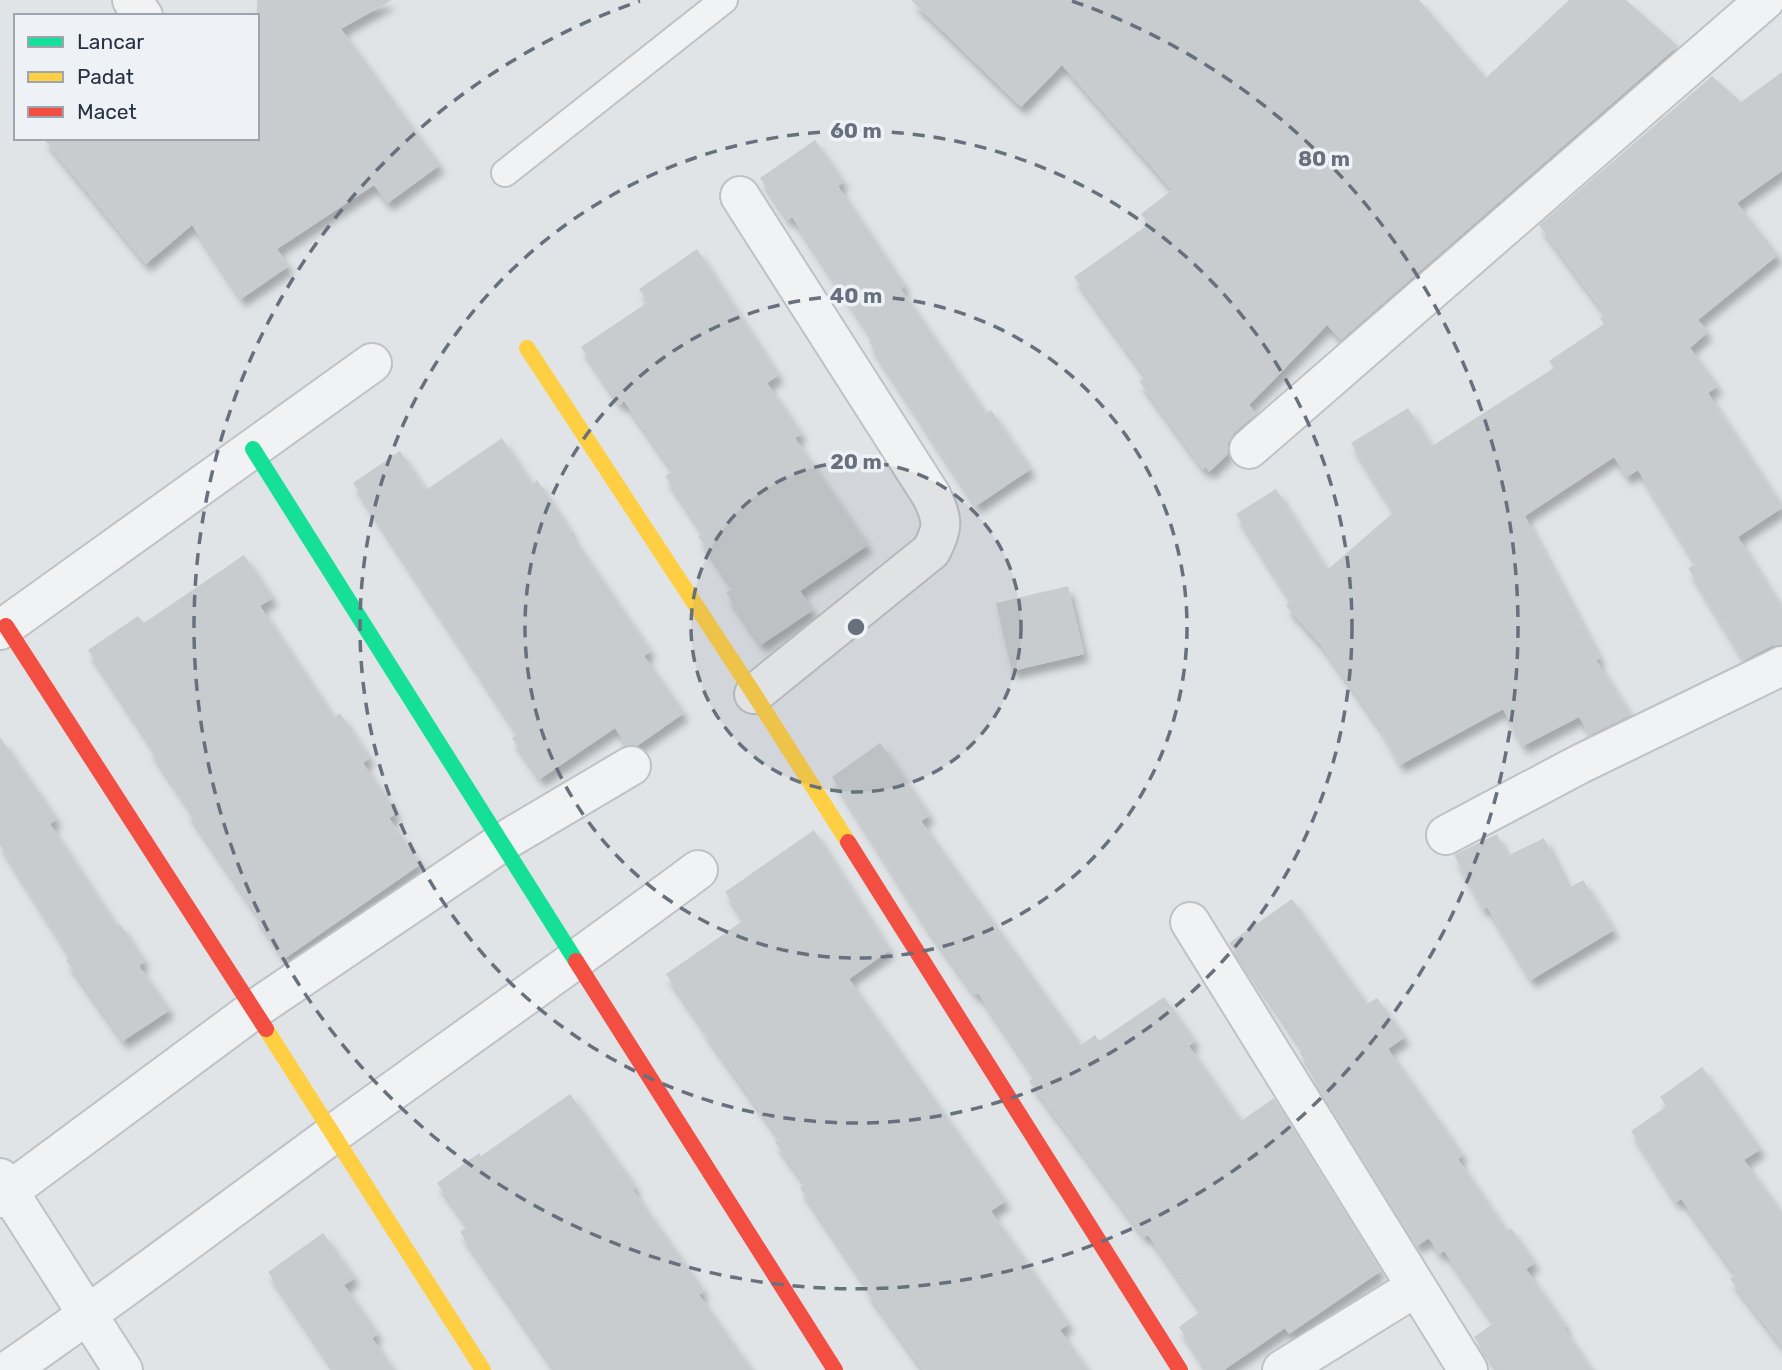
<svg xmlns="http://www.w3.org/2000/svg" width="1782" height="1370" font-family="Rubik,sans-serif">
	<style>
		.building { fill: #c9cccf; filter: url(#shadow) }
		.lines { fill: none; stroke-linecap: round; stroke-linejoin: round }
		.lane-casing { stroke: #bfc2c5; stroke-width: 30 }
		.street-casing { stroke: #bfc2c5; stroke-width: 42 }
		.lane { stroke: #f1f2f3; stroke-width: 26 }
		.street { stroke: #f1f2f3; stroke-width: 38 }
		.fast { stroke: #16e098; stroke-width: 16 }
		.slow { stroke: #ffcf43; stroke-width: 16 }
		.jam { stroke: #f24e42; stroke-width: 16 }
		.ring { fill: none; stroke: #67707c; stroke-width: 3.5; stroke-dasharray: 12 9 }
		.centre { fill: #67707c; stroke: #eef2f7; stroke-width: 3.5 }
		.ring-label { font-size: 21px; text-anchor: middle; font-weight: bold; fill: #67707c; stroke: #eef2f7; stroke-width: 7; stroke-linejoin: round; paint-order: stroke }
	</style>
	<defs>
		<filter id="shadow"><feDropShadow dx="4.5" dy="8" stdDeviation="3.5" flood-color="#0004"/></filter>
	</defs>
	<rect width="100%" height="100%" fill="#e1e4e7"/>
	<g class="building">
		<path d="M257 0H392L341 29 440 165 388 203 374 185 277 249 289 266 241 299 192 225 146 264 43 138H257Z"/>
		<path d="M911 0H1419L1486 78 1569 0H1626L1678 46 1341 340 1327 325 1249 405 1256 414 1234 433 1228 443V454L1209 472 1206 467 1203 469 1139 381 1146 377 1074 277 1149 224 1141 214 1172 190 1062 65 1021 107Z"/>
		<path d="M1782 72V171L1737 203 1778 255 1698 320 1708 332 1690 348 1718 386 1708 393 1782 506V508L1738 537 1782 608V644L1772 646 1744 660 1688 568 1696 564 1638 470 1627 477 1614 457 1525 516 1600 658 1596 660 1631 715 1590 735 1579 717 1523 746 1503 709 1400 765 1380 728 1322 646 1286 606 1291 601 1236 514 1276 489 1327 570 1394 512 1351 443 1408 408 1432 446 1554 368 1549 361 1604 324 1600 318 1605 314 1539 225 1712 76 1741 102Z"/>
		<path d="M815 140 844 182 838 186 905 286 901 289 986 413 991 410 1031 469 976 506 869 342 873 339 792 217 788 220 760 178Z"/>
		<path d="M697 249 779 375 767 383 802 434 795 438 868 545 800 591 813 610 761 645 726 593 733 588 698 536 703 533 665 476 673 471 624 401 620 405 581 347 648 302 639 289Z"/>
		<path d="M502 438 532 484 537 480 571 531 570 533 651 651 644 656 684 713 637 746 626 745 615 728 540 779 512 738 518 734 353 483 400 451 426 490Z"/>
		<path d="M244 555 273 598 260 606 334 717 340 713 370 758 363 763 397 813 389 818 421 864 284 959 256 917 258 916 187 811 190 809 150 750 153 748 88 650 138 616 144 623Z"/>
		<path d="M1068 586 1084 654 1012 671 996 603Z"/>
		<path d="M0 737 57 819 50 824 117 926 120 924 145 961 139 966 170 1010 123 1041 66 960 71 957 0 845Z"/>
		<path d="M880 743 930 815 921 821 1081 1045 1095 1035 1099 1041 1164 997 1195 1041 1189 1046 1241 1121 1274 1098 1381 1271 1289 1334 1285 1328 1224 1370H1202L1199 1358 1179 1327 1201 1311 1148 1235 1144 1237 1029 1081 1035 1077 978 993 975 995 926 926 832 777Z"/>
		<path d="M814 830 890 950 849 979 1006 1201 991 1211 1069 1324 1060 1330 1088 1370H923L867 1292 869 1290 800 1188 805 1184 775 1142 780 1139 704 1032 705 1031 666 974 744 920 725 892Z"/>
		<path d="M1497 834 1507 856 1544 838 1569 888 1583 880 1614 930 1531 980 1487 907 1483 909 1454 855Z"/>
		<path d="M1292 899 1367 1004 1377 998 1405 1037 1388 1049 1463 1155 1458 1159 1507 1231 1511 1228 1535 1263 1526 1269 1566 1326 1563 1327 1592 1370H1498L1474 1337 1494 1323 1444 1251 1439 1254 1429 1238 1417 1246 1310 1073 1313 1071 1299 1052 1303 1049 1229 943Z"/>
		<path d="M1702 1067 1761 1149 1744 1160 1782 1213V1347L1730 1279 1736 1275 1681 1199 1676 1202 1631 1131 1667 1106 1660 1097Z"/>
		<path d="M570 1094 636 1187 633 1190 704 1291 699 1295 752 1370H555L460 1232 468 1226 437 1183 479 1153 481 1156Z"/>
		<path d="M323 1233 355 1278 344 1285 378 1334 372 1338 394 1370H334L268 1272Z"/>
	</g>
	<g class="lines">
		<g class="lane-casing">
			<path id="lane" d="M505 173 724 0"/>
		</g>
		<g class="street-casing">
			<g id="street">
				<path d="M132 0 143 16"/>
				<path d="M740 196 931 495C943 519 944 527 931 551L754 694"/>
				<path d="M1249 449 1765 0"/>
				<path d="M0 630 372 363"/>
				<path d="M1446 835 1580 764 1782 666"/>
				<path d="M1190 922 1468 1370"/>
				<path d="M0 1178 123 1370"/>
				<path d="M0 1198 252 1011 501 843 631 766"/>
				<path d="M9 1370C119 1294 225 1213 333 1134 455 1046 577 960 698 870"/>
				<path d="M1282 1370 1416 1287"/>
			</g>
		</g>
		<use href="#lane" class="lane"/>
		<use href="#street" class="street"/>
		<path class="fast" d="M253 449 576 961"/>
		<g class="slow">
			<path d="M527 348 754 694 848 842"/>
			<path d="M266 1029 483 1370"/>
		</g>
		<g class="jam">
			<path d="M6 626 266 1029"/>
			<path d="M848 842 1180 1370"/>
			<path d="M576 961 835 1370"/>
		</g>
	</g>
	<circle cx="856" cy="627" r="165" fill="#67707c" fill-opacity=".12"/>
	<g class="ring">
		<circle cx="856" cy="627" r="165"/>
		<circle cx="856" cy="627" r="331"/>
		<circle cx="856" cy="627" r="496"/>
		<path d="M1072 1A662 662 0 1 1 640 1"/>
	</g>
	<circle cx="856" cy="627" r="10" class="centre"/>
	<g class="ring-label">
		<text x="856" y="138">60 m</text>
		<text x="1324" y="166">80 m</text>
		<text x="856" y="303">40 m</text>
		<text x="856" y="469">20 m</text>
	</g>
	<rect x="14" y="14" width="245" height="126" fill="#eef2f7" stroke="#9ea5af" stroke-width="2"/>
	<rect x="28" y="37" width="35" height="10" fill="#16e098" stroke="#9ea5af" stroke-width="2"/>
	<text x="77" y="49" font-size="21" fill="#263142">Lancar</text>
	<rect x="28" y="72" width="35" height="10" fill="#ffcf43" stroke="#9ea5af" stroke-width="2"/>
	<text x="77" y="84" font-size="21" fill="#263142">Padat</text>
	<rect x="28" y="107" width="35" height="10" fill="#f24e42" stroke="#9ea5af" stroke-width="2"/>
	<text x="77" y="119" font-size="21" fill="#263142">Macet</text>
</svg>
